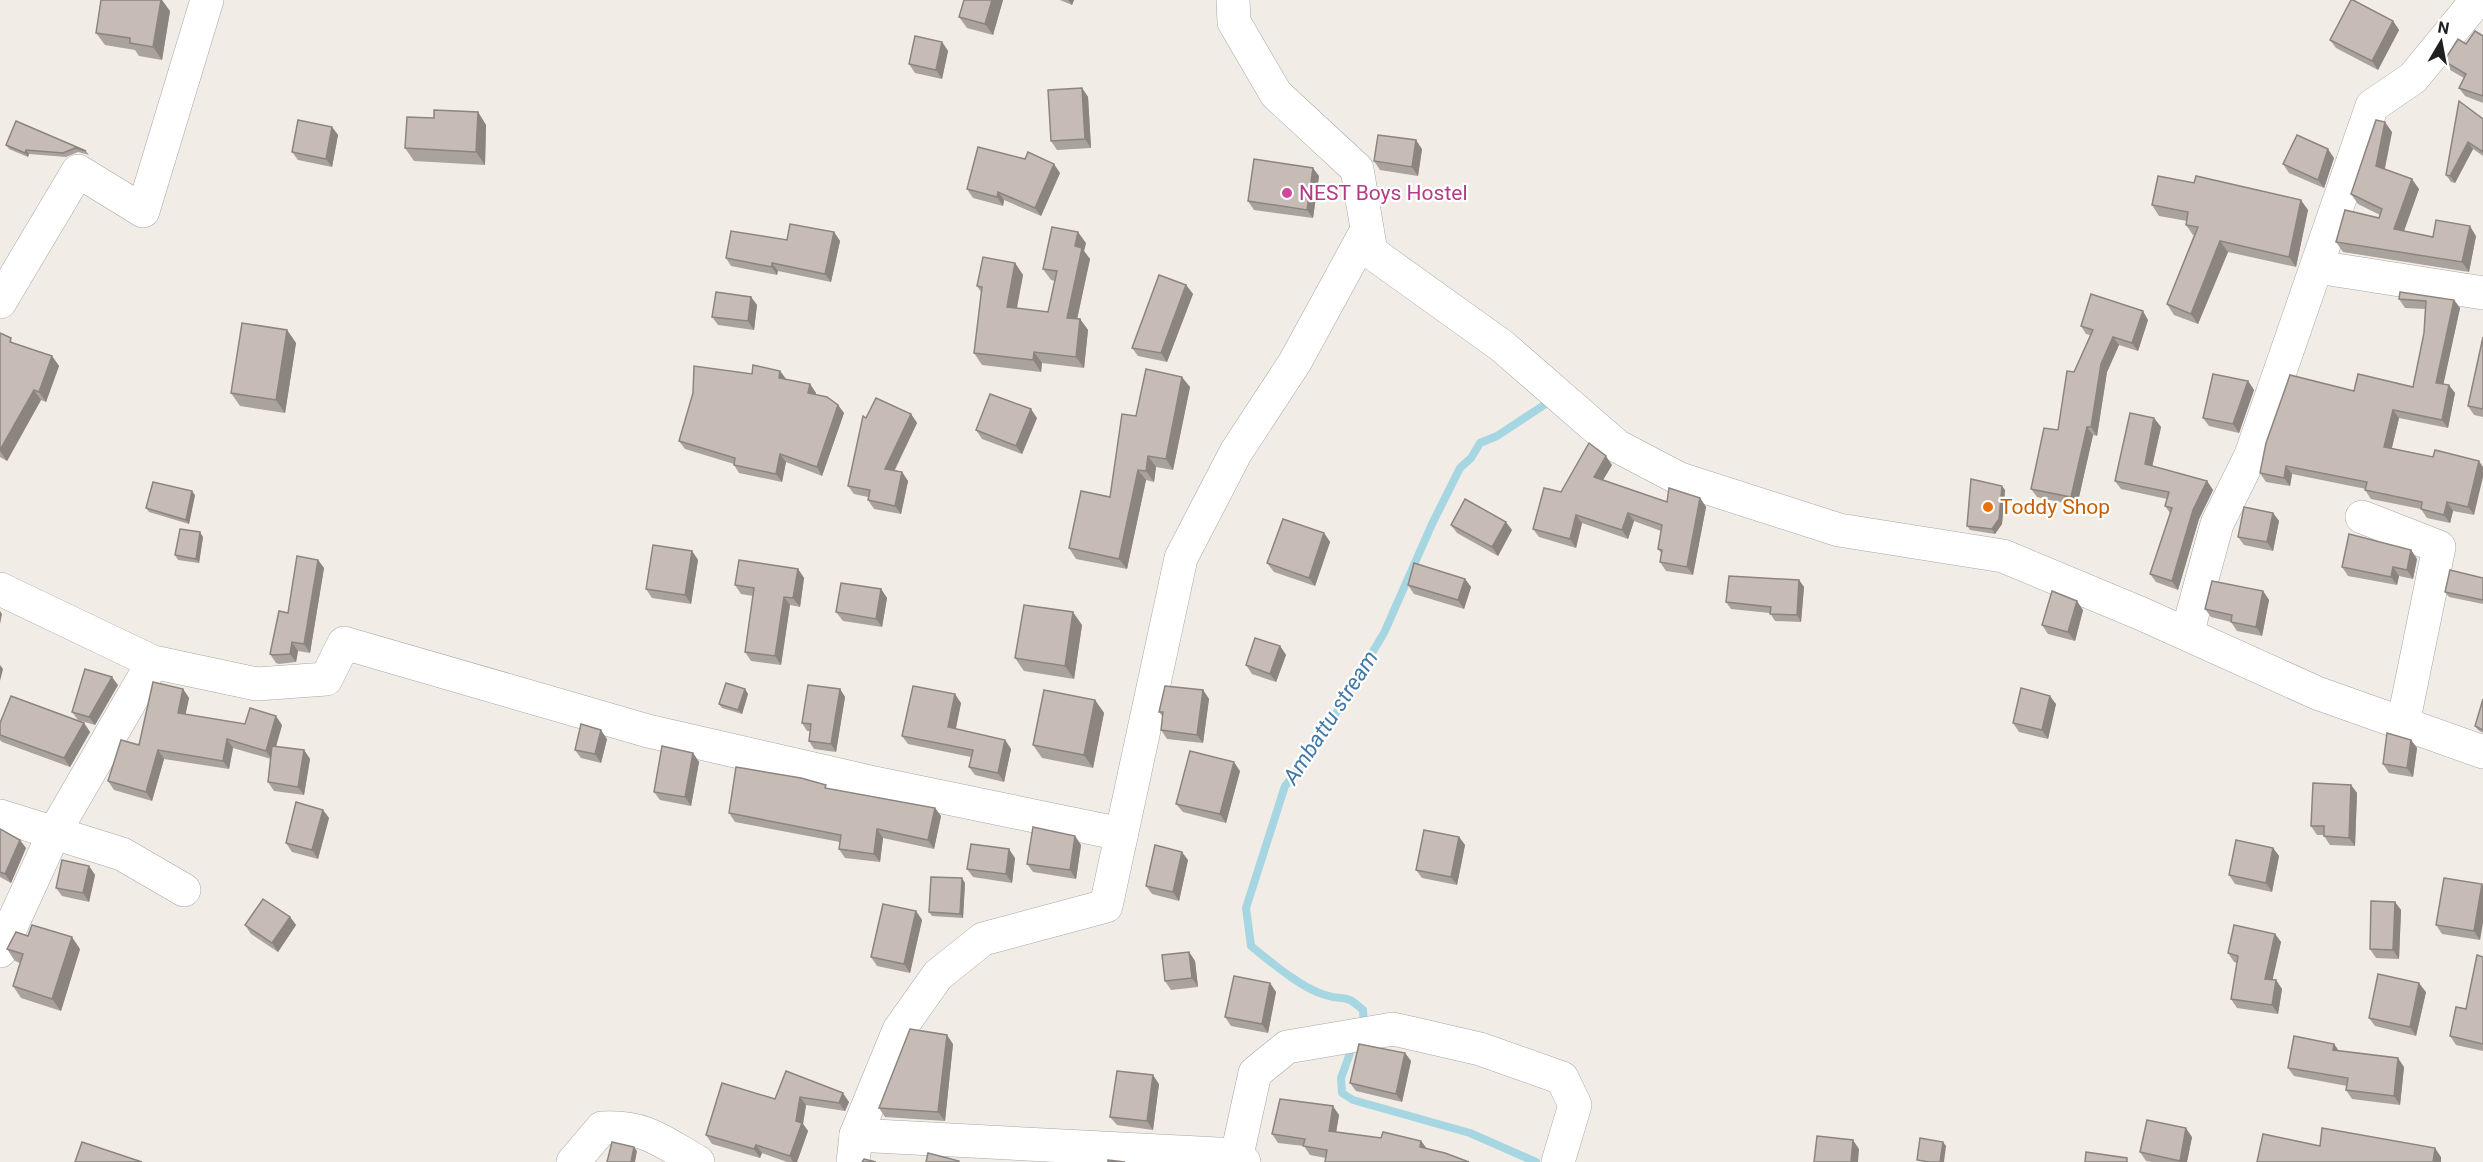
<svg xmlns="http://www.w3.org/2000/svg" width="2483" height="1162" font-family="Roboto,sans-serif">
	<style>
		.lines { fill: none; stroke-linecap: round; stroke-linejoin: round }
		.stream { stroke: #a5d6e1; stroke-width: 8 }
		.minor-casing { stroke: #a7a7a7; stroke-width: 34 }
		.minor { stroke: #fff; stroke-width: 33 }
		.wall { fill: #aaa29c }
		.shaded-wall { fill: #8b847f }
		.building { fill: #c6bcb5; stroke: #8b847f; stroke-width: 1.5 }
		.hotel-dot { fill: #d1479c; stroke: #fff; stroke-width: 2 }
		.food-dot { fill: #e8710a; stroke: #fff; stroke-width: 2 }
		.labels { text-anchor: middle; stroke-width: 4.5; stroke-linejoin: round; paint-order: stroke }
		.hotel-label { font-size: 21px; fill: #b23c85; stroke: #fff; text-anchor: start }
		.food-label { font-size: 21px; fill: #c56008; stroke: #fff; text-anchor: start }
		.water-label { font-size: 22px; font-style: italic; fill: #4278a6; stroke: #fff }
	</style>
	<rect width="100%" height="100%" fill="#f1ede6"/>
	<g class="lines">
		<g class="stream">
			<path d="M1364 1026 1363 1010C1343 992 1347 1002 1325 995 1301 988 1271 962 1251 946L1246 908 1285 786 1312 753 1384 633 1432 524 1460 468 1471 458 1480 443 1497 436 1544 405"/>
			<path d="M1353 1045 1341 1078 1342 1093 1353 1100 1470 1133 1536 1162"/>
		</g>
		<g class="minor-casing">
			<g id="minor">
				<path d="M1233 0 1234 22 1276 94 1357 169 1371 252 1502 346 1617 446 1680 479 1839 530 2003 556 2142 614 2317 693 2483 752"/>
				<path d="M2317 267 2483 293"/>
				<path d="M0 302 78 171 143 211 207 0"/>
				<path d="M2362 517 2439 547 2403 724"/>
				<path d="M0 589 153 662 257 684 326 679 344 643 648 731 870 782 1121 834"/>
				<path d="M2187 634 2217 524 2251 455 2372 106 2413 78 2477 0"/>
				<path d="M0 816 122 854 184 890"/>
				<path d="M0 951 54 833 153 662"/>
				<path d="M856 1135 1237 1155"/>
				<path d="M573 1162 602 1128C644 1125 663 1142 698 1162"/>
				<path d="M853 1162 856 1135 899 1030 938 975 983 939 1106 906 1181 558 1236 452 1295 362 1367 230"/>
				<path d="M1244 1162 1237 1155 1255 1073 1287 1047 1393 1029 1480 1049 1562 1078 1575 1105 1558 1162"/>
			</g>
		</g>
		<use href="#minor" class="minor"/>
	</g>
	<g class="wall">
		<path d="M1003 0 993 35 967 28 959 17Z"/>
		<path d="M1060 0H1074L1072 5Z"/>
		<path d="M170 11 162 60 139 56 135 50 105 45 96 33Z"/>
		<path d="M2393 21 2399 30 2378 70 2336 48 2330 40Z"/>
		<path d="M2483 36V103L2465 96 2459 88 2464 78 2450 70 2444 61 2466 44Z"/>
		<path d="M942 42 948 51 942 79 915 73 909 64Z"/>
		<path d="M1082 88 1088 97 1091 148 1057 150 1051 141Z"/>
		<path d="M478 112 486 125 485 165 414 161 405 148Z"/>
		<path d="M2483 119V156L2473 149 2455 183 2451 182 2446 175Z"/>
		<path d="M16 121 86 151 89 155 78 152 66 157 29 154 28 157 9 149 6 145Z"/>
		<path d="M332 127 338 135 332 167 298 160 292 152Z"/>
		<path d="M2392 132 2385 169 2419 189 2404 231 2433 237 2476 236 2469 272 2343 252 2336 242 2379 218 2380 215 2358 204 2351 194Z"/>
		<path d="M1422 149 1418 176 1380 170 1374 161Z"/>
		<path d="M2334 158 2324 188 2289 173 2283 164Z"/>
		<path d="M1060 173 1041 216 1004 200 1003 206 973 198 967 189Z"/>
		<path d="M1319 176 1313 218 1254 210 1248 201Z"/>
		<path d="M2152 205 2308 210 2296 267 2228 252 2198 324 2174 315 2167 304 2194 235H2193L2186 225 2187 221 2159 216Z"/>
		<path d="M834 232 840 241 831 282 778 271 777 275 731 266 726 258 787 240Z"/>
		<path d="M1086 243 1084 251 1090 259 1077 319H1080L1088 330 1084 368 1042 363 1041 372 982 365 974 353 981 292 977 286 1015 263 1023 275 1016 308 1048 312 1055 281 1051 280 1043 269Z"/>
		<path d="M1186 285 1193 294 1167 362 1138 356 1132 348Z"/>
		<path d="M751 297 757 305 754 330 718 325 712 317Z"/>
		<path d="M2399 299 2454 300 2460 308 2443 384 2455 393 2448 428 2399 418 2392 448 2433 457 2474 515 2453 511 2450 523 2427 518 2421 509 2371 499 2365 490 2366 489 2292 474 2290 486 2266 482 2260 473 2354 391 2413 387 2424 333 2425 309 2405 308Z"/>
		<path d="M2148 320 2138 351 2119 345 2107 372 2097 436 2093 435 2077 506 2037 497 2031 489 2058 430 2074 372 2090 335 2086 334 2081 326Z"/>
		<path d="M287 330 296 343 285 413 240 406 231 393Z"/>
		<path d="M0 333 14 343 52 356 59 366 46 402 41 400 7 461 0 457Z"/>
		<path d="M2483 337V417L2474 415 2468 406Z"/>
		<path d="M780 371 786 379 810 384 816 393 815 395 838 405 844 413 822 476 786 462 782 482 739 473 734 465V464L685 449 679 441 752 374Z"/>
		<path d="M2248 381 2254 390 2239 433 2209 426 2203 418Z"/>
		<path d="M1190 387 1173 470 1156 467 1154 482 1146 480 1127 569 1076 559 1069 548 1110 497 1136 416Z"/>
		<path d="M911 414 917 423 895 470 902 472 908 481 901 514 874 509 868 500V497L854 494 848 486 866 418Z"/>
		<path d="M1037 418 1022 454 982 439 976 430Z"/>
		<path d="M2154 418 2161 427 2152 466 2207 481 2213 490 2199 519 2178 590 2156 582 2150 574 2170 513 2165 506 2167 499 2121 489 2115 481Z"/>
		<path d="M1612 465 1603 480 1667 502 1700 498 1706 507 1693 575 1666 571 1660 562 1662 554 1658 549 1661 531 1634 521 1628 539 1582 523 1576 548 1539 537 1533 529 1561 492Z"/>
		<path d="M2005 490 2002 524 1995 534 1970 530 1967 526Z"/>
		<path d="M195 495 189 524 149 512 146 508Z"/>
		<path d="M2273 513 2279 521 2273 551 2244 545 2238 537Z"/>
		<path d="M1451 525 1512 530 1498 556 1457 533Z"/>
		<path d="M1324 533 1330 542 1315 586 1274 572 1267 563Z"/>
		<path d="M203 537 199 563 178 560 175 555Z"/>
		<path d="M2411 550 2417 559 2413 579 2399 576 2397 585 2348 576 2342 567Z"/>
		<path d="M692 551 698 560 691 604 652 598 646 589Z"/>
		<path d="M318 560 324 568 310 653 298 651 296 662 279 664 276 663 270 654 288 613Z"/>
		<path d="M798 569 804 578 800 607 790 605 781 665 751 661 745 652 753 596 741 594 735 585Z"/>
		<path d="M2483 578V604L2449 597 2445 592Z"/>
		<path d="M1465 579 1471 587 1464 609 1414 594 1408 585Z"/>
		<path d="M1799 580 1804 587 1801 622 1775 621 1770 613 1731 609 1726 602Z"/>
		<path d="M881 589 887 598 882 627 843 621 836 612Z"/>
		<path d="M2263 591 2269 600 2262 636 2237 631 2231 622 2211 617 2205 609Z"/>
		<path d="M2083 610 2075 641 2048 634 2042 625Z"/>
		<path d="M1082 625 1074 679 1024 671 1015 658Z"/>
		<path d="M1280 646 1286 655 1276 682 1252 674 1246 665Z"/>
		<path d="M118 685 95 725 78 720 72 712Z"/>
		<path d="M183 689 189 698 185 714 245 724 282 725 276 747 304 750 310 759 304 795 274 791 268 782 271 759 233 748 229 769 164 759 152 801 114 790 108 781Z"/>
		<path d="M745 689 748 694 742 714 722 708 719 704Z"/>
		<path d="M840 689 845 697 836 752 814 749 809 741 810 731H807L802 723Z"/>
		<path d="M1203 690 1209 699 1203 743 1167 739 1161 730 1163 717 1159 712Z"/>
		<path d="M2483 699V733L2478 730 2475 726Z"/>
		<path d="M1095 700 1104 713 1093 768 1042 758 1033 745Z"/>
		<path d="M961 703 956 729 1005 740 1011 749 1004 782 975 775 969 767 971 757 908 744 902 736Z"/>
		<path d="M2056 704 2048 739 2019 732 2013 723Z"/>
		<path d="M0 723H84L90 732 70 767 2 742 0 740Z"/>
		<path d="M607 739 601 763 581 758 575 750Z"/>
		<path d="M2411 740 2417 748 2413 777 2389 773 2383 764Z"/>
		<path d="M693 753 699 762 691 806 660 800 654 792Z"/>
		<path d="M1240 771 1226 823 1183 812 1176 804Z"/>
		<path d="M2351 785 2357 793 2355 846 2330 845 2324 836V835H2317L2311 826Z"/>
		<path d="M828 789 935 808 941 816 934 849 883 838 880 862 845 858 839 849 840 842 735 822 729 813Z"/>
		<path d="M323 810 329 818 318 859 292 852 286 843Z"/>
		<path d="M0 829 26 848 11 883 0 877Z"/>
		<path d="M1075 836 1081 845 1076 879 1033 872 1027 864Z"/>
		<path d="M1459 837 1465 845 1457 885 1422 878 1416 870Z"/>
		<path d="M2273 848 2279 856 2272 892 2235 884 2229 875Z"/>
		<path d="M1015 858 1012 883 973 877 967 869Z"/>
		<path d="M1188 860 1179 901 1152 894 1146 886Z"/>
		<path d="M89 866 95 875 89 902 62 896 56 888Z"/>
		<path d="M965 883 963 918 932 916 929 912Z"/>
		<path d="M2483 886 2480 940 2442 934 2436 925Z"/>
		<path d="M2395 902 2401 910 2399 959 2376 958 2370 949Z"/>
		<path d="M916 911 922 920 910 973 877 966 871 957Z"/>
		<path d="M290 917 296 925 278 952 251 934 245 925Z"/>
		<path d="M2275 934 2281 942 2272 980H2276L2282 989 2278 1014 2237 1008 2231 999 2237 963 2234 962 2228 953Z"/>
		<path d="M7 949H80L61 1011 21 998 13 986 20 963 15 961Z"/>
		<path d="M1189 952 1195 961 1198 987 1171 990 1165 981Z"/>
		<path d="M2483 957V1051L2456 1045 2450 1036 2466 1009Z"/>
		<path d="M1270 983 1276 992 1268 1033 1231 1026 1225 1017Z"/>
		<path d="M2426 992 2416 1036 2375 1026 2369 1018Z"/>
		<path d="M953 1044 945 1121 885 1117 879 1108Z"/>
		<path d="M2334 1044 2339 1051 2404 1067 2400 1105 2352 1099 2346 1090 2347 1086 2294 1076 2288 1068Z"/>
		<path d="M1405 1053 1411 1061 1402 1102 1356 1091 1350 1083Z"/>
		<path d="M786 1071 849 1102 845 1111 806 1105 803 1124 808 1131 797 1162H787L762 1153 760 1158 712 1144 706 1135 775 1099Z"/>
		<path d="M1159 1084 1153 1130 1117 1125 1110 1117Z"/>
		<path d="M1339 1115 1336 1132 1381 1138 1421 1141 1427 1149 1326 1158 1310 1155 1304 1146 1278 1143 1272 1134Z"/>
		<path d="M2192 1137 2187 1162H2152L2146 1161 2140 1152Z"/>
	</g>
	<g class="shaded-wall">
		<path d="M161 0H162L170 11 162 60 153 47Z"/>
		<path d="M992 0H1003L993 35 985 24Z"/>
		<path d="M1068 0H1074L1072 5Z"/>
		<path d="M2393 21 2399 30 2378 70 2372 61Z"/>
		<path d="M942 42 948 51 942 79 936 70Z"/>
		<path d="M1082 88 1088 97 1091 148 1085 139Z"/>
		<path d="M478 112 486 125 485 165 476 152Z"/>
		<path d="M2385 122 2392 132 2383 176 2376 166Z"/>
		<path d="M332 127 338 135 332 167 326 159Z"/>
		<path d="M1416 140 1422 149 1418 176 1412 167Z"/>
		<path d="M2468 142 2473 149 2455 183 2450 176Z"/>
		<path d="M2328 149 2334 158 2324 188 2318 180Z"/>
		<path d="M26 150 29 154 28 157 25 153Z"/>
		<path d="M1054 164 1060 173 1041 216 1035 208Z"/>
		<path d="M1313 168 1319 176 1313 218 1307 210Z"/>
		<path d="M2412 179 2419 189 2401 239 2394 229Z"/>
		<path d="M998 192 1004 200 1003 206 997 197Z"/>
		<path d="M2301 200 2308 210 2296 267 2289 257Z"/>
		<path d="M2470 226 2476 236 2469 272 2462 262Z"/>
		<path d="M834 232 840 241 831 282 825 274Z"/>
		<path d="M1078 232 1086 243 1084 251 1090 259 1075 329 1067 318 1075 246Z"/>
		<path d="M2220 241 2228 252 2198 324 2191 314Z"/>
		<path d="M772 263 778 271 777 275 772 267Z"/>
		<path d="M1015 263 1023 275 1015 319 1007 307Z"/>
		<path d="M1186 285 1193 294 1167 362 1161 353Z"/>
		<path d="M751 297 757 305 754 330 748 321Z"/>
		<path d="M2454 300 2460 308 2442 391 2436 383Z"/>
		<path d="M2143 311 2148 320 2138 351 2132 343Z"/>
		<path d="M1080 319 1088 330 1084 368 1076 357Z"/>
		<path d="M287 330 296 343 285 413 276 400Z"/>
		<path d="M2113 337 2119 345 2107 372 2097 436 2091 427 2101 364Z"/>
		<path d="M1034 352 1042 363 1041 372 1033 360Z"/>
		<path d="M52 356 59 366 46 402 39 392Z"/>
		<path d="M780 371 786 379 785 386 779 378Z"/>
		<path d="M1182 377 1190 387 1173 470 1166 459Z"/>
		<path d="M2248 381 2254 390 2239 433 2233 424Z"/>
		<path d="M810 384 816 393 814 401 808 393Z"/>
		<path d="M2449 385 2455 393 2448 428 2442 420Z"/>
		<path d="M34 390 41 400 7 461 0 451V450Z"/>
		<path d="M838 405 844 413 822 476 817 467Z"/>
		<path d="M1031 409 1037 418 1022 454 1016 446Z"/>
		<path d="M2393 410 2399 418 2390 455 2384 447Z"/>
		<path d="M911 414 917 423 891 477 885 469Z"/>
		<path d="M2154 418 2161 427 2151 472 2145 464Z"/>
		<path d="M2087 427 2093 435 2077 506 2071 497Z"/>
		<path d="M780 454 786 462 782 482 776 474Z"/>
		<path d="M1148 456 1156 467 1154 482 1146 471Z"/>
		<path d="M1606 456 1612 465 1600 485 1594 477Z"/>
		<path d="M2479 461 2483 467V477L2474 515 2468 507Z"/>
		<path d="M2286 466 2292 474 2290 486 2284 478Z"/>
		<path d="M1138 470 1146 480 1127 569 1119 559Z"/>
		<path d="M902 472 908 481 901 514 895 506Z"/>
		<path d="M2207 481 2213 490 2199 519 2178 590 2172 581 2193 510Z"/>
		<path d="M2002 486 2005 490 2002 524 1995 534 1992 529Z"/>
		<path d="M192 491 195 495 189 524 186 520Z"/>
		<path d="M1700 498 1706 507 1693 575 1687 567Z"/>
		<path d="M2447 502 2453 511 2450 523 2444 515Z"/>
		<path d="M1628 513 1634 521 1628 539 1622 530Z"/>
		<path d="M2273 513 2279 521 2273 551 2267 542Z"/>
		<path d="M1576 515 1582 523 1576 548 1570 539Z"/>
		<path d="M1506 522 1512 530 1498 556 1492 547Z"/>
		<path d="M200 532 203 537 199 563 196 559Z"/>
		<path d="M1324 533 1330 542 1315 586 1309 578Z"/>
		<path d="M2411 550 2417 559 2413 579 2407 570Z"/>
		<path d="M692 551 698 560 691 604 685 595Z"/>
		<path d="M318 560 324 568 310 653 304 644Z"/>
		<path d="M2393 567 2399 576 2397 585 2391 577Z"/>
		<path d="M798 569 804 578 800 607 793 598Z"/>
		<path d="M1465 579 1471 587 1464 609 1458 600Z"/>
		<path d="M1799 580 1804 587 1801 622 1797 615Z"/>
		<path d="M881 589 887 598 882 627 876 619Z"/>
		<path d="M2263 591 2269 600 2262 636 2256 627Z"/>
		<path d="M784 597 790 605 781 665 775 656Z"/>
		<path d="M2077 601 2083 610 2075 641 2068 632Z"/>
		<path d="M0 611 2 614 0 624Z"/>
		<path d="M1073 612 1082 625 1074 679 1065 666Z"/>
		<path d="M292 642 298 651 296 662 290 654Z"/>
		<path d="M1280 646 1286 655 1276 682 1270 674Z"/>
		<path d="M0 665 3 669 0 681Z"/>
		<path d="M112 677 118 685 95 725 89 717Z"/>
		<path d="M183 689 189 698 184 722 178 713Z"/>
		<path d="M745 689 748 694 742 714 738 710Z"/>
		<path d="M840 689 845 697 836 752 831 744Z"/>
		<path d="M1203 690 1209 699 1203 743 1197 735Z"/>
		<path d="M955 694 961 703 954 736 948 727Z"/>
		<path d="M2050 696 2056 704 2048 739 2042 730Z"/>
		<path d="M1095 700 1104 713 1093 768 1084 755Z"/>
		<path d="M276 716 282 725 272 760 266 751Z"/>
		<path d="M84 723 90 732 70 767 64 758Z"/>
		<path d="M601 730 607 739 601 763 595 754Z"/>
		<path d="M227 739 233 748 229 769 223 761Z"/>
		<path d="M1005 740 1011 749 1004 782 998 773Z"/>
		<path d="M2411 740 2417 748 2413 777 2407 768Z"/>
		<path d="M158 750 164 759 152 801 146 792Z"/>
		<path d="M304 750 310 759 304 795 298 787Z"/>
		<path d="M693 753 699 762 691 806 685 797Z"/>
		<path d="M1234 762 1240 771 1226 823 1220 814Z"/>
		<path d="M2351 785 2357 793 2355 846 2349 838Z"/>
		<path d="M935 808 941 816 934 849 928 840Z"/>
		<path d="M323 810 329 818 318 859 312 850Z"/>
		<path d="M877 829 883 838 880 862 874 854Z"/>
		<path d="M1075 836 1081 845 1076 879 1070 870Z"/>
		<path d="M1459 837 1465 845 1457 885 1451 877Z"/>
		<path d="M20 840 26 848 11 883 5 874Z"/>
		<path d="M2273 848 2279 856 2272 892 2266 883Z"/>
		<path d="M1009 849 1015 858 1012 883 1006 874Z"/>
		<path d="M1182 852 1188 860 1179 901 1173 892Z"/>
		<path d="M89 866 95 875 89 902 83 893Z"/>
		<path d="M962 878 965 883 963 918 960 914Z"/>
		<path d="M2482 884 2483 886V923L2480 940 2474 931Z"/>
		<path d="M2395 902 2401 910 2399 959 2393 950Z"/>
		<path d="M916 911 922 920 910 973 904 964Z"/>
		<path d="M290 917 296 925 278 952 272 943Z"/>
		<path d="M2275 934 2281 942 2271 987 2265 979Z"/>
		<path d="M72 937 80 949 61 1011 52 999Z"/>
		<path d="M1189 952 1195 961 1198 987 1192 978Z"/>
		<path d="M2276 980 2282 989 2278 1014 2272 1005Z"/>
		<path d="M1270 983 1276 992 1268 1033 1262 1024Z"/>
		<path d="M2419 983 2426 992 2416 1036 2410 1027Z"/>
		<path d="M947 1035 953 1044 945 1121 938 1112Z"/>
		<path d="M2334 1044 2340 1053 2333 1050Z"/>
		<path d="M1405 1053 1411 1061 1402 1102 1396 1094Z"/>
		<path d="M2398 1058 2404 1067 2400 1105 2394 1096Z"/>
		<path d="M1153 1075 1159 1084 1153 1130 1147 1121Z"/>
		<path d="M843 1093 849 1102 845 1111 839 1103Z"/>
		<path d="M800 1097 806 1105 803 1124 808 1131 797 1162H793L790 1156Z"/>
		<path d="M1333 1106 1339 1115 1335 1139 1329 1131Z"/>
		<path d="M2186 1128 2192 1137 2187 1162H2180V1161Z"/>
		<path d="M1853 1140 1859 1149 1858 1162H1851Z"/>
		<path d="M1421 1141 1427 1149 1420 1147Z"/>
		<path d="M1943 1142 1946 1146 1944 1162H1940Z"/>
		<path d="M756 1145 762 1153 760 1158 754 1149Z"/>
		<path d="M634 1147 637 1151 635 1162H631Z"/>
		<path d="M2435 1148 2441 1157V1162H2433Z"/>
	</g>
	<g class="building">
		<path d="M101 0H161L153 47 130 43V38L96 33Z"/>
		<path d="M964 0H992L985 24 959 17Z"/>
		<path d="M2351 0H2353L2393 21 2372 61 2330 40Z"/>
		<path d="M2475 31 2483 36V96L2459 88 2466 74 2444 61 2458 39 2466 44Z"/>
		<path d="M915 36 942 42 936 70 909 64Z"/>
		<path d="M1082 88 1085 139 1051 141 1048 90Z"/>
		<path d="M2459 101 2483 119V152L2468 142 2450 176 2446 175Z"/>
		<path d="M434 110 478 112 476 152 405 148 407 117 434 118Z"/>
		<path d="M298 120 332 127 326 159 292 152Z"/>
		<path d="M2376 120 2385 122 2376 166 2412 179 2394 229 2433 237 2436 220 2470 226 2462 262 2336 242 2345 210 2379 218 2382 209 2351 194Z"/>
		<path d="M16 121 86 151 75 148 63 153 26 150 25 153 6 145Z"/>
		<path d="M1378 135 1416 140 1412 167 1374 161Z"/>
		<path d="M2297 135 2328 149 2318 180 2283 164Z"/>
		<path d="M978 147 1025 159 1028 152 1054 164 1035 208 998 192 997 197 967 189Z"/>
		<path d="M1254 159 1313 168 1307 210 1248 201Z"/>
		<path d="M2158 176 2194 183 2196 176 2301 200 2289 257 2220 241 2191 314 2167 304 2198 227 2186 225 2188 212 2152 205Z"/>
		<path d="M790 224 834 232 825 274 772 263V267L726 258 731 231 787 240Z"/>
		<path d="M1052 227 1078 232 1075 246 1082 248 1067 318 1080 319 1076 357 1034 352 1033 360 974 353 982 287 977 286 983 257 1015 263 1007 307 1048 312 1057 271 1043 269Z"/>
		<path d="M1159 275 1186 285 1161 353 1132 348Z"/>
		<path d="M716 292 751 297 748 321 712 317Z"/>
		<path d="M2400 292 2454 300 2436 383 2449 385 2442 420 2393 410 2384 447 2433 457 2435 450 2479 461 2468 507 2447 502 2444 515 2421 509 2422 502 2365 490 2367 482 2286 466 2284 478 2260 473 2266 443 2290 375 2354 391 2358 374 2413 387 2424 333 2426 301 2399 299Z"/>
		<path d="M2091 294 2143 311 2132 343 2113 337 2101 364 2091 427H2087L2071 497 2031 489 2044 428 2058 430 2067 371 2074 372 2093 330 2081 326Z"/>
		<path d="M242 323 287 330 276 400 231 393Z"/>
		<path d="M0 333 11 338 10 342 52 356 39 392 34 390 0 450Z"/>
		<path d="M2483 337V409L2468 406Z"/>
		<path d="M753 365 780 371 779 378 810 384 808 393 827 397 838 405 817 467 780 454 776 474 734 465 735 458 679 441 693 393 694 366 752 374Z"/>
		<path d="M1146 369 1182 377 1166 459 1148 456 1146 471 1138 470 1119 559 1069 548 1081 491 1110 497 1122 414 1136 416Z"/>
		<path d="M2213 374 2248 381 2233 424 2203 418Z"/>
		<path d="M990 394 1031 409 1016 446 976 430Z"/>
		<path d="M876 398 911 414 885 469 902 472 895 506 868 500 870 490 848 486 863 416 866 418Z"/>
		<path d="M2130 413 2154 418 2145 464 2207 481 2193 510 2172 581 2150 574 2172 508 2165 506 2169 492 2115 481Z"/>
		<path d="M1589 443 1606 456 1594 477 1667 502 1669 488 1700 498 1687 567 1660 562 1662 550 1658 549 1662 525 1628 513 1622 530 1576 515 1570 539 1533 529 1544 488 1561 492Z"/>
		<path d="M1971 479 2002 486 1999 519 1992 529 1967 526Z"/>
		<path d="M153 482 192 491 186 520 146 508Z"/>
		<path d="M1465 499 1506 522 1492 547 1451 525Z"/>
		<path d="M2244 507 2273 513 2267 542 2238 537Z"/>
		<path d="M1283 519 1324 533 1309 578 1267 563Z"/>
		<path d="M180 529 200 532 196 559 175 555Z"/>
		<path d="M2349 534 2411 550 2407 570 2393 567 2391 577 2342 567Z"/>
		<path d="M653 545 692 551 685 595 646 589Z"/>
		<path d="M297 556 318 560 304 644 292 642 290 654 273 655 270 654 279 611 288 613Z"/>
		<path d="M739 560 798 569 793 598 784 597 775 656 745 652 754 588 735 585Z"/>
		<path d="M1414 563 1465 579 1458 600 1408 585Z"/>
		<path d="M2450 570 2483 578V600L2445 592Z"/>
		<path d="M1729 576 1799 580 1797 615 1770 614 1771 607 1726 602Z"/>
		<path d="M2212 581 2263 591 2256 627 2231 622 2232 615 2205 609Z"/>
		<path d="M841 583 881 589 876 619 836 612Z"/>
		<path d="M2052 591 2077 601 2068 632 2042 625Z"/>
		<path d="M1024 605 1073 612 1065 666 1015 658Z"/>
		<path d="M1255 638 1280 646 1270 674 1246 665Z"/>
		<path d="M85 669 112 677 89 717 72 712Z"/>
		<path d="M153 682 183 689 178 713 245 724 250 708 276 716 266 751 227 739 223 761 158 750 146 792 108 781 121 740 139 745Z"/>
		<path d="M726 683 745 689 738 710 719 704Z"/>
		<path d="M808 685 840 689 831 744 809 741 811 724 802 723Z"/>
		<path d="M913 686 955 694 948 727 1005 740 998 773 969 767 973 750 902 736Z"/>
		<path d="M1165 686 1203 690 1197 735 1161 730 1163 712H1159Z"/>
		<path d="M2021 688 2050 696 2042 730 2013 723Z"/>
		<path d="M1044 690 1095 700 1084 755 1033 745Z"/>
		<path d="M11 696 84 723 64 758 0 735V723Z"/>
		<path d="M2483 699V730L2475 726Z"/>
		<path d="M581 724 601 730 595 754 575 750Z"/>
		<path d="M2387 733 2411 740 2407 768 2383 764Z"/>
		<path d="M272 746 304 750 298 787 268 782Z"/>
		<path d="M662 746 693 753 685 797 654 792Z"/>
		<path d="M1190 751 1234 762 1220 814 1176 804Z"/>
		<path d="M736 767 801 778 826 785 825 788 935 808 928 840 877 829 874 854 839 849 841 835 729 813Z"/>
		<path d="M2313 783 2351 785 2349 838 2324 836V826H2311Z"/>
		<path d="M296 802 323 810 312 850 286 843Z"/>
		<path d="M1033 827 1075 836 1070 870 1027 864Z"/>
		<path d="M0 829 20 840 5 874 0 872Z"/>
		<path d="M1424 830 1459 837 1451 877 1416 870Z"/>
		<path d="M2236 840 2273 848 2266 883 2229 875Z"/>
		<path d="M971 844 1009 849 1006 874 967 869Z"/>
		<path d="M1155 845 1182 852 1173 892 1146 886Z"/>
		<path d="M62 860 89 866 83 893 56 888Z"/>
		<path d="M931 877 962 878 960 914 929 912Z"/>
		<path d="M2444 878 2482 884 2474 931 2436 925Z"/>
		<path d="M263 899 290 917 272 943 245 925Z"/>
		<path d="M2371 901 2395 902 2393 950 2370 949Z"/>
		<path d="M883 904 916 911 904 964 871 957Z"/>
		<path d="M32 925 72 937 52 999 13 986 23 954 7 949 16 932 28 936Z"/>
		<path d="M2234 925 2275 934 2265 979 2276 980 2272 1005 2231 999 2238 956 2228 953Z"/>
		<path d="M1189 952 1192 978 1165 981 1162 955Z"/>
		<path d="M2477 955 2483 957V1044L2450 1036 2456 1007 2466 1009Z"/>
		<path d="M2378 974 2419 983 2410 1027 2369 1018Z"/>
		<path d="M1234 976 1270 983 1262 1024 1225 1017Z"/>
		<path d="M910 1029 947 1035 938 1112 879 1108Z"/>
		<path d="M2294 1036 2334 1044 2333 1050 2398 1058 2394 1096 2346 1090 2348 1078 2288 1068Z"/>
		<path d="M1359 1044 1405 1053 1396 1094 1350 1083Z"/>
		<path d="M786 1071 843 1093 839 1103 800 1097 796 1121 802 1123 790 1156 756 1145 754 1149 706 1135 722 1083 775 1099Z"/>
		<path d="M1117 1071 1153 1075 1147 1121 1110 1117Z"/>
		<path d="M1280 1099 1333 1106 1329 1131 1381 1138 1383 1132 1421 1141 1420 1147 1445 1153 1469 1162H1325L1327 1150 1303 1146 1305 1139 1272 1134Z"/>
		<path d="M2147 1120 2186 1128 2180 1161 2140 1152Z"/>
		<path d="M2322 1128 2435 1148 2433 1162H2257L2263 1134 2320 1146Z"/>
		<path d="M1817 1136 1853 1140 1851 1162H1814Z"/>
		<path d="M1920 1138 1943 1142 1940 1162H1929L1917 1160Z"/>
		<path d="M82 1142 142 1162H75Z"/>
		<path d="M612 1142 634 1147 631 1162H607Z"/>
		<path d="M2086 1152 2127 1158V1162H2085Z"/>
		<path d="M928 1153 959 1161V1162H926Z"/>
		<path d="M864 1159 876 1162H862Z"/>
		<path d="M1108 1160 1125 1162H1108Z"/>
	</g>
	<circle class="hotel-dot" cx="1287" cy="193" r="6"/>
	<circle class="food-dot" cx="1988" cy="507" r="6"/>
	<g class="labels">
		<g class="hotel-label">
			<text x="1299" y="200">NEST Boys Hostel</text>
		</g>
		<g class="food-label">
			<text x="2000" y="514">Toddy Shop</text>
		</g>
		<g class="water-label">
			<text transform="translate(1330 717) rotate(-57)" y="8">Ambattu stream</text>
		</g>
	</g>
	<g transform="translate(2441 42) rotate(10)" stroke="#ffffff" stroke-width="4.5" paint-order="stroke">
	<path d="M0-4.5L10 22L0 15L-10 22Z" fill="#202020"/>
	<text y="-9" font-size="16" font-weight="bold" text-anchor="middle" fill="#202020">N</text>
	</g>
</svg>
